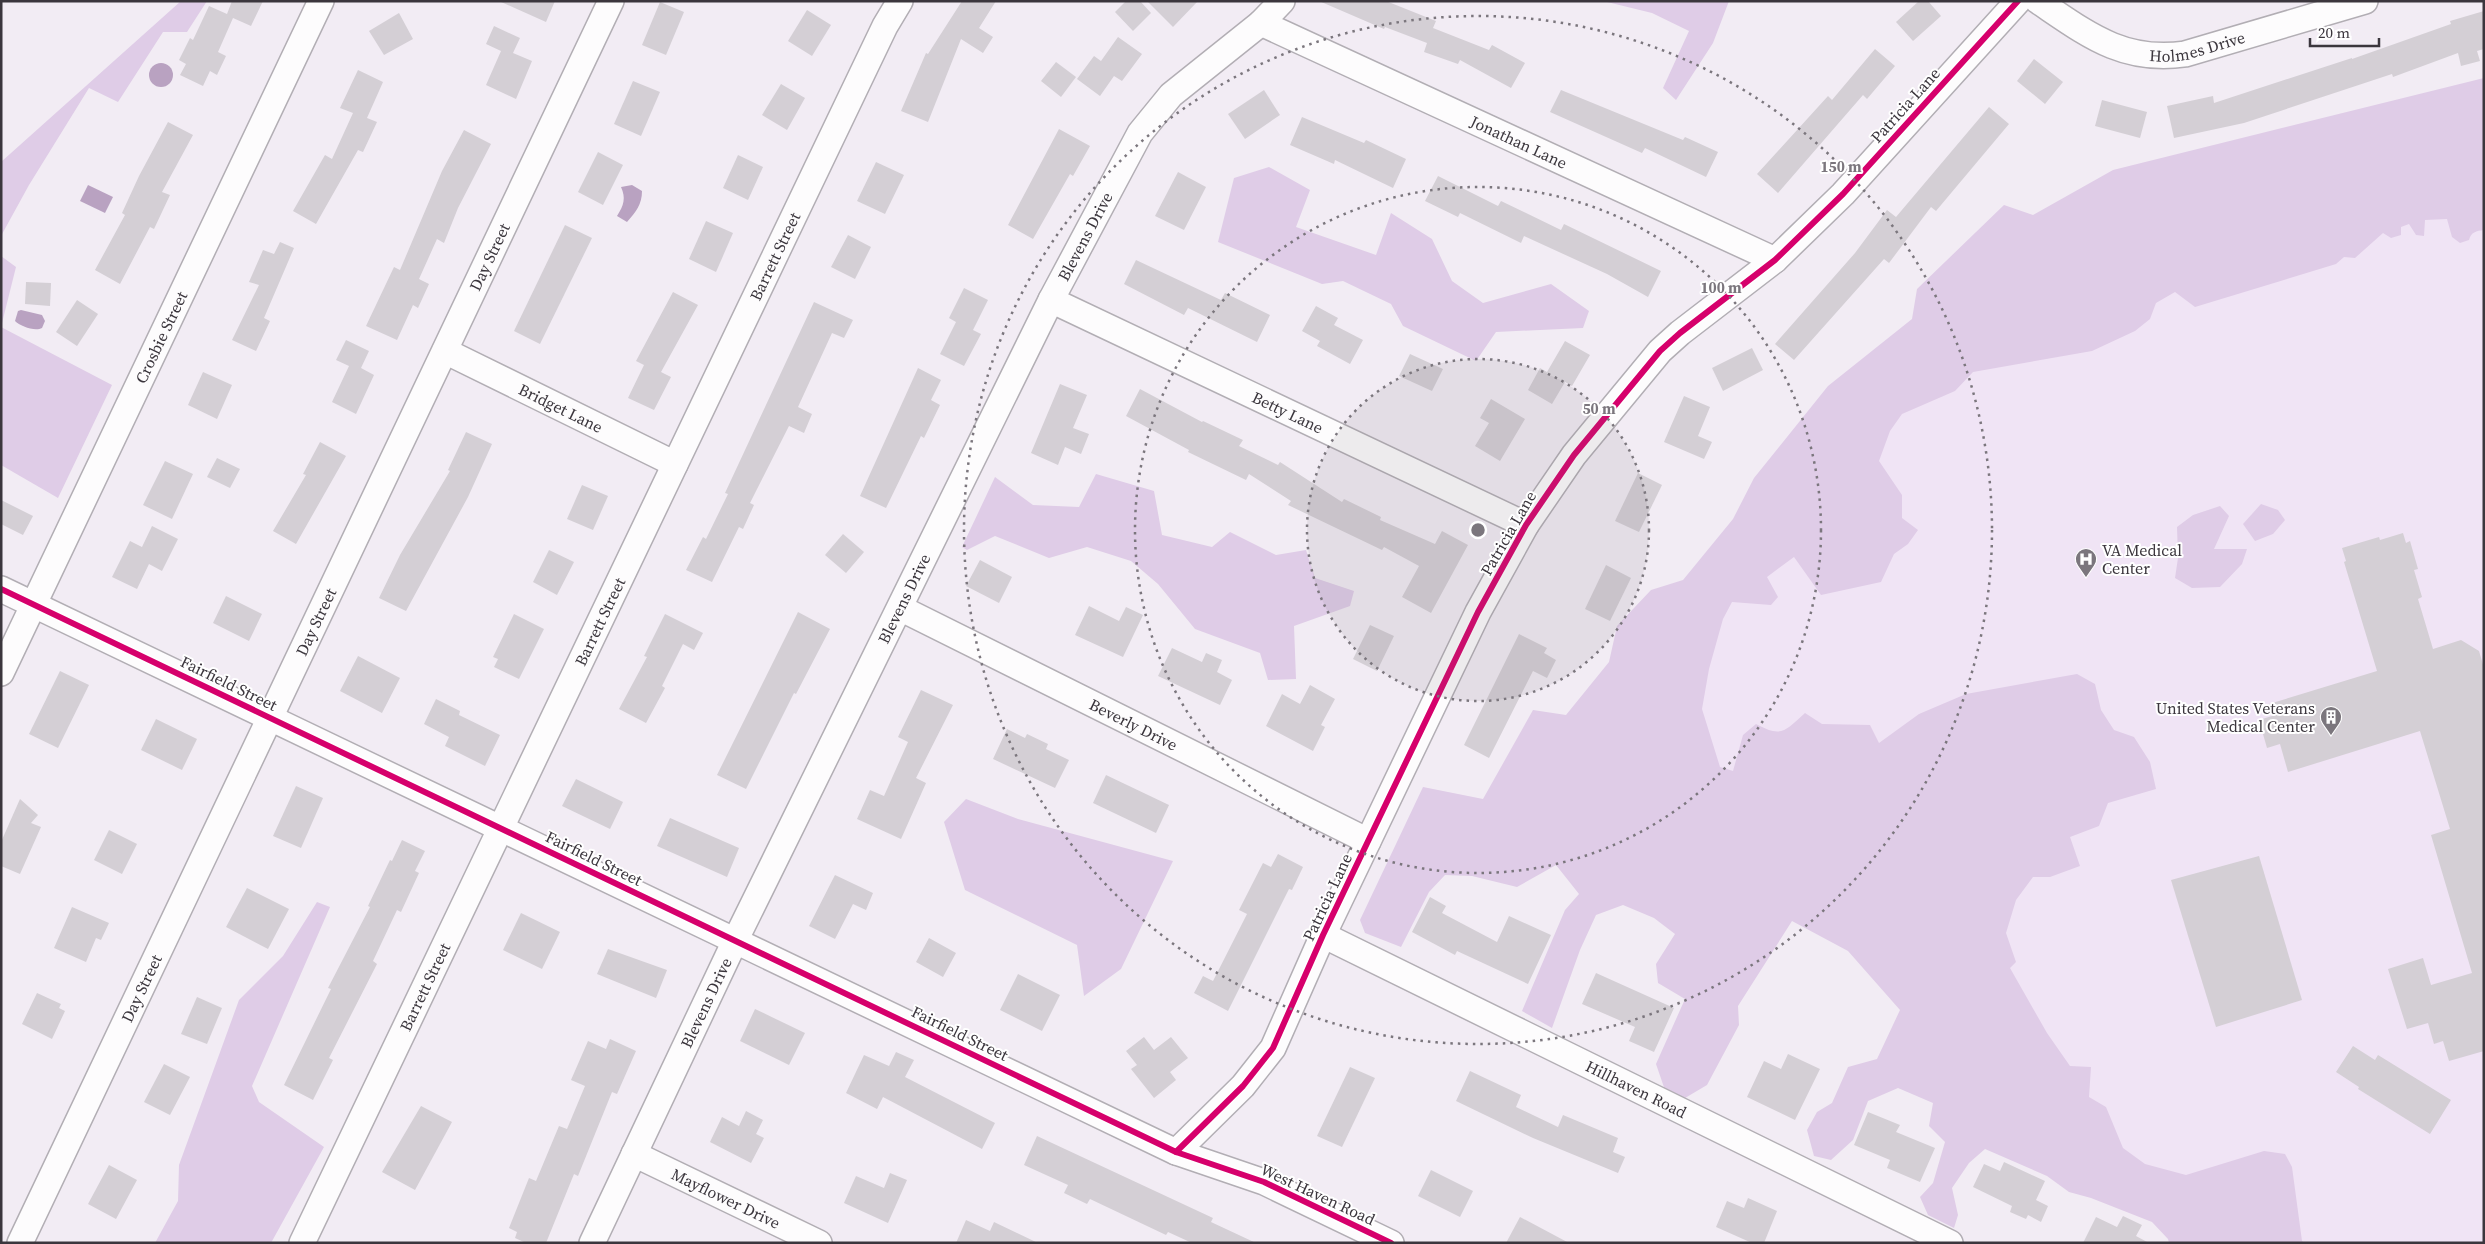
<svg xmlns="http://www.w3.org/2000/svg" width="2485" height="1244" font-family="'Source Serif 4',serif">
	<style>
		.built { fill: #f0e4f5 }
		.forest { fill: #dfcce7 }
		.water { fill: #b9a2c1 }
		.building { fill: #d4cfd5 }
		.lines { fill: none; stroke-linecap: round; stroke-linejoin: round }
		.minor-casing { stroke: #b2aeb4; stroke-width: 28 }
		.minor { stroke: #fdfcfd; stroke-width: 25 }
		.cycleway-casing { stroke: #fff; stroke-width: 9 }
		.cycleway { stroke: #d6006c; stroke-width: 6 }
		.ring { fill: none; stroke: #7b767d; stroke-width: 2.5; stroke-dasharray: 2.5 5 }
		.labels { text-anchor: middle; stroke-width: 4; stroke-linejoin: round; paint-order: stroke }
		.street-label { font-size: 16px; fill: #3b363d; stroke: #fff }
		.poi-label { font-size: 16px; fill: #3b363d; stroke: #fff; text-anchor: start }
		.centre { fill: #7b767d; stroke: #fff; stroke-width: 2.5 }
		.ring-label { font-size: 15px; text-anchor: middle; font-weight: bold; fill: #7b767d; stroke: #fff; stroke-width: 4; stroke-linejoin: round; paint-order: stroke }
	</style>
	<rect width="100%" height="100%" fill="#f2ecf4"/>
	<path class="built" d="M2484 83V1243H2249L1906 1008 1871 942 1543 746 1834 410Z"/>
	<g class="forest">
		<path d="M181 1H207L187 32H163L118 102 89 88 29 185 1 236V162Z"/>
		<path d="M1603 1H1729L1713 43 1676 100 1663 88 1689 31 1652 13Z"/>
		<path d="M2484 78V230C2476 231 2471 232 2469 240L2460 243 2452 237 2447 219 2425 220 2424 236 2416 235 2409 224 2401 227V235L2391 238 2383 233 2355 258 2344 257 2336 264 2195 307 2175 292 2156 303 2150 319 2135 331 2092 351 1973 372 1955 391 1902 414 1890 431 1879 461 1902 495V518L1918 530 1908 544 1894 554 1881 582 1821 595 1794 557 1767 577 1778 597 1771 605 1732 602 1723 619 1709 669 1702 709 1720 767 1733 771 1743 735 1756 724C1782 738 1785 731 1805 713L1822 724 1870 725 1879 743 1919 714 1966 694 2077 674 2095 684 2101 710 2114 730 2134 737 2150 762 2156 789 2108 803 2099 826 2070 837 2080 866 2050 877H2033L2016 900 2006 933 2016 962 2010 968 2047 1033 2070 1066 2091 1067 2089 1097 2106 1107 2123 1148 2145 1164 2186 1175 2264 1151 2285 1154 2292 1167 2302 1241 2304 1243H2169L2168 1239 2152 1222 2091 1198 2069 1192 2047 1176 1985 1149 1969 1163 1952 1188 1958 1215 1954 1228 1928 1215 1920 1197 1933 1183 1945 1142 1929 1126 1933 1103 1898 1088 1868 1101 1853 1140 1831 1160 1814 1156 1807 1130 1817 1112 1832 1103 1848 1067 1877 1059 1900 1010 1848 951 1792 921 1738 1006 1739 1025 1707 1085 1680 1101 1667 1096 1656 1064 1685 999 1658 983 1656 964 1675 934 1654 918 1623 905 1596 915 1580 950 1552 1028 1522 1011 1565 910 1579 894 1556 865 1517 887 1472 876 1445 875 1429 892 1401 947 1365 933 1360 920 1423 787 1483 799 1533 710 1566 715 1609 662 1617 626 1651 590 1683 580 1733 519 1754 478 1828 386 1912 319 1917 289 2004 205 2033 215 2113 170Z"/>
		<path d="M1269 167 1310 190 1296 227 1376 255 1391 213 1432 239 1452 281 1483 303 1551 284 1589 311 1583 328 1496 332 1476 361 1403 326 1391 304 1343 281 1322 284 1218 242 1234 178Z"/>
		<path d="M1 256 16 267 1 327 112 385 58 498 1 465Z"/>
		<path d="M1096 474 1154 491 1162 535 1212 547 1230 532 1276 555 1306 550 1315 578 1354 591 1350 606 1294 626 1296 679 1268 680 1260 653 1195 629 1158 584 1131 561 1087 547 1049 558 995 536 967 550 962 547 995 477 1033 505 1079 507Z"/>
		<path d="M2261 504 2278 510 2285 520 2273 534 2255 541 2243 524Z"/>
		<path d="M2220 506 2229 516 2214 549H2247L2242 564 2220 587 2192 588 2175 578 2178 558 2177 527 2193 515Z"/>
		<path d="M966 799 1018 819 1173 861 1121 969 1084 996 1077 945 965 890 944 822Z"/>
		<path d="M317 902 330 907 252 1086 259 1102 324 1147 271 1243H155L178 1201 179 1165 239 1000 283 956Z"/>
	</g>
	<g class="water">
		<circle cx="161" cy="75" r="12"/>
		<path d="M88 185 113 197 105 213 80 201Z"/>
		<path d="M632 185 642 191C642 204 636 212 627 222L617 216C624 205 626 198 621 187Z"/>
		<path d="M21 310 42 315 45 321 42 328C35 332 20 326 15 321L18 311Z"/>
	</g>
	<g class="building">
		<path d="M232 1H263L251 26 233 18 218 52 226 56 217 75 210 71 203 86 180 75 186 64 179 60 190 38 193 40 209 6 227 14Z"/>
		<path d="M499 1H555L546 22Z"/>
		<path d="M962 1H996L979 28 993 37 983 53 961 39 928 122 901 111 926 53 928 54Z"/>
		<path d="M1126 1H1140L1151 13 1133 31 1115 12Z"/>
		<path d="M1147 1H1198L1173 27Z"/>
		<path d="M1319 1H1386L1436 21 1433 28 1489 50 1492 45 1525 63 1511 88 1460 60 1458 64 1424 52 1429 37 1427 43 1385 27 1384 29Z"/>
		<path d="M1919 1H1928L1941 16 1913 41 1896 22Z"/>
		<path d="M660 2 684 12 666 55 642 45Z"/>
		<path d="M807 10 831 25 812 56 788 41Z"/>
		<path d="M2484 11V49L2477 51 2480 61 2461 66 2458 53 2393 77 2392 74 2244 123 2174 138 2167 106 2213 96 2214 103 2352 58V59L2451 24 2450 21Z"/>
		<path d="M399 13 413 39 384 55 369 31Z"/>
		<path d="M494 26 520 38 513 53 532 61 516 99 486 85 501 51 486 44Z"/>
		<path d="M1118 37 1142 54 1122 81 1114 76 1100 96 1077 79 1094 56 1101 61Z"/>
		<path d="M1875 49 1895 66 1867 99 1863 95 1778 193 1757 174 1828 96 1832 100Z"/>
		<path d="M2034 59 2063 82 2045 104 2017 81Z"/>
		<path d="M1056 62 1076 77 1061 97 1041 81Z"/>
		<path d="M358 70 383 82 367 118 377 122 363 152 358 150 316 224 293 211 325 155 332 159 353 113 340 108Z"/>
		<path d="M633 81 660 92 641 136 614 124Z"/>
		<path d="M781 84 805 98 787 130 762 115Z"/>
		<path d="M1264 90 1280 115 1245 139 1228 114Z"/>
		<path d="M1561 90 1683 140 1685 137 1718 152 1706 177 1645 148 1642 153 1550 112Z"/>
		<path d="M2102 100 2147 112 2140 138 2095 126Z"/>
		<path d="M1989 107 2009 124 1936 211 1931 207 1889 263 1884 259 1794 360 1775 344 1855 253 1887 210 1896 217Z"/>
		<path d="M1302 117 1364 143 1366 140 1406 159 1393 188 1335 160 1334 164 1290 145Z"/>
		<path d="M168 122 193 135 162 192 170 195 154 229 150 227 120 284 95 270 125 215 122 213 139 176Z"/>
		<path d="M1059 129 1090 146 1073 176 1070 174 1033 239 1008 225Z"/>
		<path d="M464 130 491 144 458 208 444 243 437 239 419 279 429 284 418 308 413 305 397 340 366 326 394 267 400 270 442 171Z"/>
		<path d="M598 152 623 165 603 205 578 192Z"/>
		<path d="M738 155 763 167 748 200 723 188Z"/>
		<path d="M876 162 904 175 885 214 857 201Z"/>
		<path d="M1178 172 1206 187 1184 230 1155 216Z"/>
		<path d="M1438 176 1498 206 1501 201 1561 230 1564 224 1661 271 1648 297 1607 274 1524 236 1521 243 1460 213 1458 217 1425 201Z"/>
		<path d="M706 221 733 233 716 272 689 259Z"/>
		<path d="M565 225 592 238 540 344 514 331Z"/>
		<path d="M848 235 871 247 855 279 831 267Z"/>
		<path d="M280 242 294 248 264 318 270 321 256 351 232 340 259 285 249 282 263 250 274 254Z"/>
		<path d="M1136 260 1221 300 1225 293 1270 315 1257 342 1188 308 1184 315 1124 284Z"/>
		<path d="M26 282 51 283 50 306 25 304Z"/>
		<path d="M964 288 988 300 973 330 981 334 964 366 940 354 956 322 949 318Z"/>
		<path d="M673 292 698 305 661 372 671 377 654 410 628 398 644 365 636 361Z"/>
		<path d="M77 300 98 314 77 346 56 332Z"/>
		<path d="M814 302 853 320 844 338 832 333 798 407 812 414 804 433 789 426 750 503 754 505 743 529 739 527 712 582 686 570 703 537 706 539 728 494 725 493Z"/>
		<path d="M1316 306 1338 318 1334 325 1363 340 1350 364 1317 346 1320 341 1302 331Z"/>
		<path d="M346 340 369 351 361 368 374 375 356 414 332 402 349 366 336 360Z"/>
		<path d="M1565 341 1590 355 1572 386 1565 382 1552 404 1528 390 1540 368 1547 372Z"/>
		<path d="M1752 348 1763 370 1723 391 1712 368Z"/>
		<path d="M1410 354 1443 369 1432 391 1399 376Z"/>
		<path d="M918 368 941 380 931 400 940 405 924 438 921 436 886 508 860 496Z"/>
		<path d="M203 372 232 385 217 419 188 405Z"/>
		<path d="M1060 384 1087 395 1073 428 1089 434 1081 454 1065 447 1058 465 1031 453Z"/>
		<path d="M1140 389 1202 422 1203 421 1243 440 1239 446 1278 465 1280 462 1342 502 1344 499 1381 517 1380 520 1435 544 1442 531 1468 545 1431 613 1402 597 1419 566 1384 547 1382 550 1288 505 1291 501 1249 474 1246 480 1188 452 1189 450 1126 416Z"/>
		<path d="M1684 396 1710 407 1698 436 1712 442 1704 459 1664 442Z"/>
		<path d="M1491 399 1525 419 1500 461 1475 446 1489 423 1480 418Z"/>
		<path d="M466 432 492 444 468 497 406 611 379 598 400 555 450 471 448 470Z"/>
		<path d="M320 442 346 456 296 544 273 531 306 475 303 474Z"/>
		<path d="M217 458 240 469 230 488 207 477Z"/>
		<path d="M165 461 193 474 172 519 143 505Z"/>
		<path d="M1638 473 1662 485 1639 532 1615 521Z"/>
		<path d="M582 485 608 496 593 530 567 519Z"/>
		<path d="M1 500 33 516 23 535 1 524Z"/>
		<path d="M152 526 178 539 162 571 149 564 137 589 112 577 130 541 142 547Z"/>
		<path d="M2403 533 2406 543 2410 541 2418 569 2414 570 2422 597 2418 599 2433 649 2461 640 2479 651 2484 668V1051L2449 1061 2443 1041 2434 1044 2428 1023 2407 1029 2388 969 2423 958 2431 985 2472 973 2431 835 2450 829 2420 731 2288 772 2280 744 2267 748 2259 720 2272 716 2269 704 2377 671 2344 562 2346 561 2342 548 2379 537 2380 540Z"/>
		<path d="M843 534 864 552 846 573 825 555Z"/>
		<path d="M549 550 574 562 557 595 533 582Z"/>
		<path d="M980 560 1012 577 999 603 966 586Z"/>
		<path d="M1606 565 1631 578 1610 621 1585 609Z"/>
		<path d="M226 596 262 614 249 641 213 623Z"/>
		<path d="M1089 606 1119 621 1126 607 1143 615 1123 657 1075 635Z"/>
		<path d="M798 612 830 629 796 694 794 693 746 789 717 775Z"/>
		<path d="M514 614 544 629 519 679 494 667 498 659 493 657Z"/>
		<path d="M665 614 703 633 694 650 683 644 662 686 665 688 646 723 619 709 647 657 644 656Z"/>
		<path d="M1370 625 1394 636 1377 671 1353 659Z"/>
		<path d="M1519 634 1547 648 1544 653 1556 660 1547 678 1533 671 1489 758 1464 745Z"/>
		<path d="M1172 648 1202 662 1206 653 1222 660 1217 672 1232 680 1220 705 1158 676Z"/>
		<path d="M358 656 400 678 382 713 340 691Z"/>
		<path d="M60 671 89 685 58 748 29 734Z"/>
		<path d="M1310 685 1335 699 1321 725 1325 727 1313 751 1266 726 1282 694 1300 704Z"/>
		<path d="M921 690 953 705 916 778 926 783 901 839 857 819 870 790 884 796 908 742 898 737Z"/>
		<path d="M436 699 460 711 459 715 500 735 485 766 445 746 449 737 424 724Z"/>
		<path d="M156 719 197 739 182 770 141 750Z"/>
		<path d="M1007 729 1025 738 1027 734 1048 744 1046 749 1069 760 1055 788 993 759Z"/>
		<path d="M1106 775 1169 805 1156 833 1093 803Z"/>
		<path d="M576 779 623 802 610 829 562 806Z"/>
		<path d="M296 786 323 798 301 848 273 836Z"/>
		<path d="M20 799 38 815 31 823 41 827 20 874 1 866V842Z"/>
		<path d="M670 818 739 848 727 877 657 846Z"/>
		<path d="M109 830 137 844 122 874 94 860Z"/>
		<path d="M402 840 425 851 415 871 419 873 401 912 397 910 373 961 377 964 329 1058 333 1060 313 1100 284 1085 331 989 328 988 370 907 368 906 390 860 392 861Z"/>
		<path d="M1278 854 1303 867 1292 890 1289 889 1228 1011 1194 993 1203 976 1213 981 1247 914 1239 910 1263 863 1271 867Z"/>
		<path d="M2259 856 2302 1000 2216 1027 2171 880Z"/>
		<path d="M835 875 873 893 866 910 853 904 835 939 809 926Z"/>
		<path d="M247 888 289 909 268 949 226 927Z"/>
		<path d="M1430 897 1446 906 1442 913 1497 942 1509 916 1551 935 1528 984 1457 951 1455 955 1412 932Z"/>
		<path d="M72 907 109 923 101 940 96 938 86 962 54 948Z"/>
		<path d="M521 913 560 932 542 969 503 950Z"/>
		<path d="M929 938 956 953 943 977 916 962Z"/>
		<path d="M608 949 667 970 656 998 597 974Z"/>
		<path d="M1596 973 1674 1008 1654 1052 1629 1041 1635 1027 1582 1004Z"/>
		<path d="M1018 974 1060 995 1042 1031 1000 1010Z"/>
		<path d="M37 993 61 1004 59 1008 65 1011 52 1039 22 1024Z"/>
		<path d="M197 997 222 1008 207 1044 181 1034Z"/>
		<path d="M755 1009 805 1033 789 1065 740 1041Z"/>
		<path d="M1144 1037 1154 1050 1171 1037 1188 1058 1170 1072 1176 1080 1154 1098 1131 1069 1137 1065 1126 1051Z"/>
		<path d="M610 1039 636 1051 617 1094 612 1092 578 1176 574 1174 546 1243H526L515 1238 517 1232 509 1228 529 1178 536 1181 559 1126 567 1129 585 1086 571 1080 588 1041 606 1049Z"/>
		<path d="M2353 1046 2375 1060 2378 1055 2451 1100 2430 1134 2358 1089 2359 1087 2336 1072Z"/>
		<path d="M896 1052 914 1060 905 1077 995 1123 982 1149 883 1097 877 1109 846 1093 864 1055 889 1066Z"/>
		<path d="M1788 1054 1820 1069 1795 1120 1747 1097 1764 1061 1781 1069Z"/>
		<path d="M164 1064 190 1077 170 1115 144 1102Z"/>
		<path d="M1350 1067 1375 1078 1342 1147 1317 1136Z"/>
		<path d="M1470 1071 1521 1095 1516 1107 1558 1127 1563 1115 1618 1138 1613 1152 1625 1157 1618 1173 1533 1138 1456 1101Z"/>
		<path d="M421 1106 452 1122 415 1190 382 1172Z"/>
		<path d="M746 1111 763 1120 756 1134 764 1138 751 1163 710 1142 722 1117 739 1126Z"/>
		<path d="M1868 1112 1900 1125 1896 1132 1935 1148 1920 1182 1887 1168 1890 1160 1854 1145Z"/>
		<path d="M1037 1136 1213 1218 1211 1222 1256 1243H1192L1168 1232 1166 1235 1090 1199 1087 1204 1064 1193 1068 1185 1024 1165Z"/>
		<path d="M2004 1162 2045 1181 2036 1200 2048 1206 2041 1222 2028 1215 2026 1219 2010 1212 2012 1206 1973 1187 1984 1164 2000 1171Z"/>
		<path d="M109 1165 137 1180 116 1219 88 1204Z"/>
		<path d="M1431 1170 1473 1191 1460 1217 1418 1196Z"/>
		<path d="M890 1173 907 1180 888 1223 844 1203 856 1176 884 1188Z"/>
		<path d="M1748 1198 1777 1211 1764 1243H1752L1716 1227 1727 1201 1744 1208Z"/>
		<path d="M2123 1216 2142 1225 2136 1236 2149 1243H2083L2096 1217 2117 1227Z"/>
		<path d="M1520 1217 1569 1243H1506Z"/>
		<path d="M966 1220 990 1231 994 1222 1038 1243H956Z"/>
	</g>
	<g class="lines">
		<g class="minor-casing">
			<g id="minor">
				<path id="s1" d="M2038 1C2087 34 2123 63 2185 54L2365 1"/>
				<path id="s2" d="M1261 23 1775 260"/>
				<path id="s3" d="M1051 300 1526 525"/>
				<path id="s4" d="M445 351 675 464"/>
				<path d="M1 589 1176 1152 1264 1182 1391 1243"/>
				<path id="s5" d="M900 608 1368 841"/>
				<path id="s6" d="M1 673 321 1"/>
				<path id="s7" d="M1323 935 1950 1243"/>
				<path d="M1176 1152 1243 1086 1273 1048 1323 935 1478 612 1526 525 1574 455 1660 351 1680 333 1775 260 1843 194 2018 1"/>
				<path id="s8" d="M634 1154 819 1243"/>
				<path id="s9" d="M20 1243 611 1"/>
				<path id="s10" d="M302 1243 885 26 900 1"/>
				<path id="s11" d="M592 1243 735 941 1051 300 1140 133 1171 95 1261 23 1282 1"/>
			</g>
		</g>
		<use href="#minor" class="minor"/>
		<g class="cycleway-casing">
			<g id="cycleway">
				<path d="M1 589 1176 1152 1264 1182 1391 1243"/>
				<path d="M1176 1152 1243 1086 1273 1048 1323 935 1478 612 1526 525 1574 455 1660 351 1680 333 1775 260 1843 194 2018 1"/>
			</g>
		</g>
		<use href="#cycleway" class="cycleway"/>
	</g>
	<circle cx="1478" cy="530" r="171" fill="#7b767d" fill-opacity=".12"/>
	<g class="ring">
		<circle cx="1478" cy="530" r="171"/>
		<circle cx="1478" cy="530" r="343"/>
		<circle cx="1478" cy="530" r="514"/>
	</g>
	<defs>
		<g id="hospital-pin" transform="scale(1.125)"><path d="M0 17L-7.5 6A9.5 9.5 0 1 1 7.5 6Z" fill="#7b767d" stroke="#fff"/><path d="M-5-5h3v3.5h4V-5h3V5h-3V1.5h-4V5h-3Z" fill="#fff"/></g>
		<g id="building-pin" transform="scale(1.125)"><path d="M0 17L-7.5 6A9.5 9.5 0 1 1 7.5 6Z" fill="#7b767d" stroke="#fff"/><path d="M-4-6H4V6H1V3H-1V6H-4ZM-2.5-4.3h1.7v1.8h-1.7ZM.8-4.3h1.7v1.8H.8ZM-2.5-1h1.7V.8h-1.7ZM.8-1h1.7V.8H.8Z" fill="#fff"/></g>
	</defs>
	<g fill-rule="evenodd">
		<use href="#hospital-pin" x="2086" y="559"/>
		<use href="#building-pin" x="2331" y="717"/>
	</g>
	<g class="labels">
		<g class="street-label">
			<text dy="6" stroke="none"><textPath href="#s1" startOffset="174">Holmes Drive</textPath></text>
			<text transform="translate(1905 105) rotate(-48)" y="6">Patricia Lane</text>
			<text dy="6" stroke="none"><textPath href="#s2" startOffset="284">Jonathan Lane</textPath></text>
			<text dy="6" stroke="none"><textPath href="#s11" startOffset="1121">Blevens Drive</textPath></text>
			<text dy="6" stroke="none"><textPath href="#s10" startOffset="1094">Barrett Street</textPath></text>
			<text dy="6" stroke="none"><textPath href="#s9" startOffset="1092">Day Street</textPath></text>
			<text dy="6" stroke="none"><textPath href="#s6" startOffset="372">Crosbie Street</textPath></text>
			<text dy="6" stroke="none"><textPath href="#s4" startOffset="129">Bridget Lane</textPath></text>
			<text dy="6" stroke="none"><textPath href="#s3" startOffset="262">Betty Lane</textPath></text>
			<text transform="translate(1508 533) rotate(-60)" y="6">Patricia Lane</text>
			<text dy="6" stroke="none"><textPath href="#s11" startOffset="716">Blevens Drive</textPath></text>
			<text dy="6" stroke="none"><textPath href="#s10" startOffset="689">Barrett Street</textPath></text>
			<text dy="6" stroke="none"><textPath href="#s9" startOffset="688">Day Street</textPath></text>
			<text transform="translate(229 683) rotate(26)" y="6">Fairfield Street</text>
			<text dy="6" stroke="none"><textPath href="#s5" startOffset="261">Beverly Drive</textPath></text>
			<text transform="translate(594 858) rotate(26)" y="6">Fairfield Street</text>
			<text transform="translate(1327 897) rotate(-65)" y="6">Patricia Lane</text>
			<text dy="6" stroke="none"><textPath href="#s9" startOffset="282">Day Street</textPath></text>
			<text dy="6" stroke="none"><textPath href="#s10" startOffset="284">Barrett Street</textPath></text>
			<text dy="6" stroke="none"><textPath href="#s11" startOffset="266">Blevens Drive</textPath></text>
			<text transform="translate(960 1033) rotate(26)" y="6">Fairfield Street</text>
			<text dy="6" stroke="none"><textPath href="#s7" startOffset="349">Hillhaven Road</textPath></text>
			<text transform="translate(1318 1194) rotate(25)" y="6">West Haven Road</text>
			<text dy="6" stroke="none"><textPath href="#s8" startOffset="102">Mayflower Drive</textPath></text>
		</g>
		<g class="poi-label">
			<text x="2102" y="556">VA Medical<tspan x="2102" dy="18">Center</tspan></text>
			<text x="2315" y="714" text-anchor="end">United States Veterans<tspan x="2315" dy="18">Medical Center</tspan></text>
		</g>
	</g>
	<circle cx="1478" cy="530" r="8" class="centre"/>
	<g class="ring-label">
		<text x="1841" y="172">150 m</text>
		<text x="1721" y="293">100 m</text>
		<text x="1599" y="414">50 m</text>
	</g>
	<rect width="2485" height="1244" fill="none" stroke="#3b363d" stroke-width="5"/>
	<path d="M2310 38v8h69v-8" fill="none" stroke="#3b363d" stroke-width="2.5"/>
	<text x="2318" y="38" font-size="15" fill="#3b363d" stroke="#ffffff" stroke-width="4" paint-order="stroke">20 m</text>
</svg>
